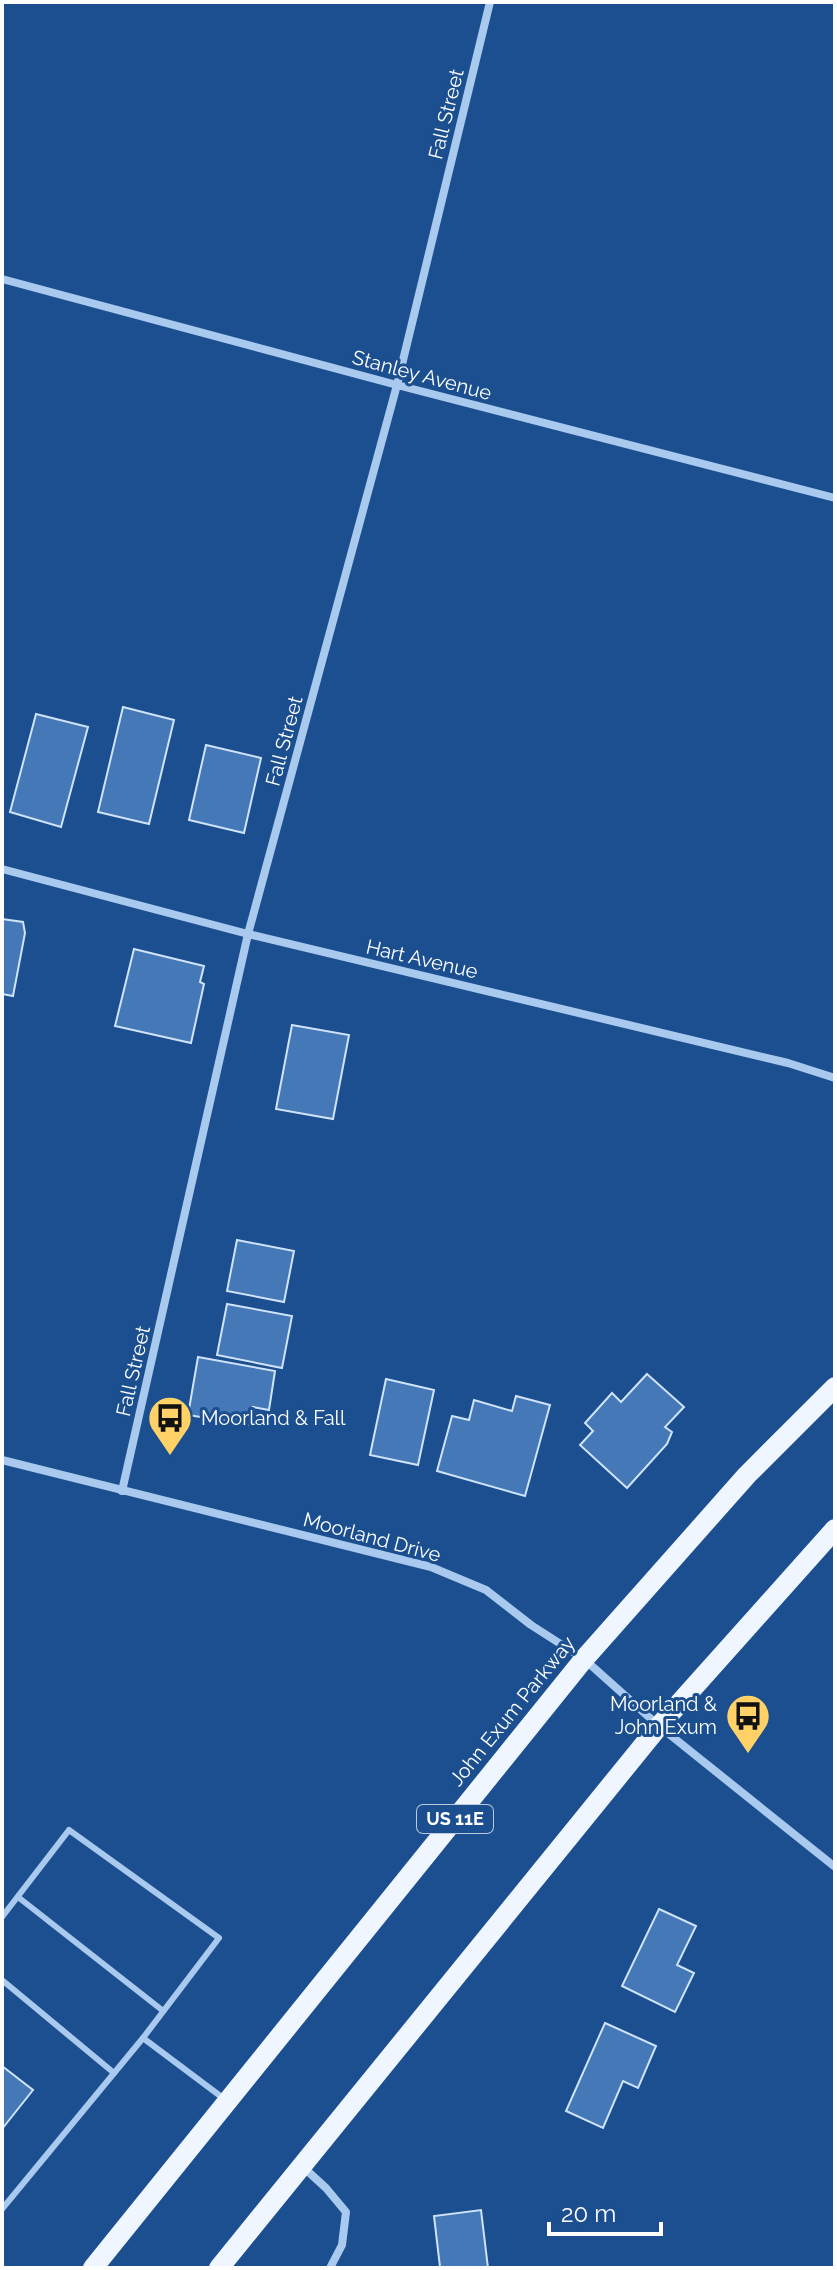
<svg xmlns="http://www.w3.org/2000/svg" width="837" height="2270" font-family="Raleway,sans-serif">
	<style>
		.building { fill: #4478b7; stroke: #cfe3fa; stroke-width: 2 }
		.lines { fill: none; stroke-linecap: round; stroke-linejoin: round }
		.lane { stroke: #a9c9ee; stroke-width: 6 }
		.street { stroke: #a9c9ee; stroke-width: 8 }
		.primary { stroke: #f0f6ff; stroke-width: 20 }
		.labels { text-anchor: middle; stroke-width: 6; stroke-linejoin: round; paint-order: stroke }
		.shield { fill: #1b4f8f; stroke: #bbcadd; stroke-width: 2 }
		.shield-label { font-size: 18px; font-weight: bold; fill: #fff }
		.street-label { font-size: 20px; fill: #fff; stroke: #1b4f8f }
		.poi-label { font-size: 20px; fill: #fff; stroke: #1b4f8f; text-anchor: start }
	</style>
	<rect width="100%" height="100%" fill="#1b4f8f"/>
	<g class="building">
		<path d="M123 707 174 720 149 824 98 812Z"/>
		<path d="M36 714 88 727 61 827 10 812Z"/>
		<path d="M206 745 261 758 244 833 189 820Z"/>
		<path d="M2 919 23 922 25 933 13 996 2 994Z"/>
		<path d="M134 949 204 966 200 982 204 984 191 1043 115 1026Z"/>
		<path d="M292 1025 349 1035 333 1119 276 1109Z"/>
		<path d="M237 1240 294 1251 284 1302 227 1291Z"/>
		<path d="M227 1304 292 1316 282 1368 217 1355Z"/>
		<path d="M198 1357 275 1371 269 1410 253 1407 250 1425 188 1415Z"/>
		<path d="M647 1374 684 1407 665 1427 672 1432 667 1444 627 1488 580 1445 593 1431 585 1423 612 1393 621 1402Z"/>
		<path d="M386 1379 434 1390 418 1465 370 1455Z"/>
		<path d="M516 1396 550 1405 525 1496 437 1471 452 1416 469 1420 474 1400 512 1411Z"/>
		<path d="M659 1909 696 1926 677 1965 694 1973 675 2012 622 1986Z"/>
		<path d="M605 2023 656 2046 638 2088 623 2081 603 2128 566 2111Z"/>
		<path d="M2 2066 33 2090 2 2129Z"/>
		<path d="M481 2210 488 2268H432L440 2267 434 2216Z"/>
	</g>
	<g class="lines">
		<g class="lane">
			<path d="M18 1897 162 2010"/>
			<path d="M2 1917 69 1830 219 1938 143 2038 223 2098"/>
			<path d="M2 1980 114 2073"/>
			<path d="M2 2209 143 2038"/>
		</g>
		<g class="street">
			<path d="M2 279 397 385 835 498"/>
			<path d="M2 869 248 934 788 1063 835 1078"/>
			<path d="M2 1460 431 1567 486 1590 531 1625 584 1659 659 1726 835 1867"/>
			<path d="M122 1491 248 934 397 385 490 2"/>
			<path d="M302 2166 326 2188 346 2212 342 2245 330 2268"/>
		</g>
		<g class="primary">
			<path d="M93 2268 584 1659 747 1475 835 1387"/>
			<path d="M219 2268 659 1726 835 1529"/>
		</g>
	</g>
	<defs>
		<g id="bus-pin" transform="scale(2.3)"><path d="M0 17L-7.5 6A9.5 9.5 0 1 1 7.5 6Z" fill="#ffd166" stroke="#1b4f8f"/><path d="M-5-6H5V4H4V6H2V4H-2V6H-4V4H-5ZM-3.5-4V0h7V-4ZM-3.5 1.2v1.5H-2V1.2ZM2 1.2v1.5H3.5V1.2Z" fill="#111"/></g>
	</defs>
	<g fill-rule="evenodd">
		<use href="#bus-pin" x="170" y="1418"/>
		<use href="#bus-pin" x="748" y="1716"/>
	</g>
	<g class="labels">
		<rect class="shield" x="417" y="1805" width="76" height="28" rx="6"/>
		<g class="shield-label">
			<text x="455" y="1825">US 11E</text>
		</g>
		<g class="street-label">
			<text transform="translate(446 114) rotate(-76)" y="7">Fall Street</text>
			<text transform="translate(422 375) rotate(15)" y="7">Stanley Avenue</text>
			<text transform="translate(284 741) rotate(-75)" y="7">Fall Street</text>
			<text transform="translate(422 959) rotate(13)" y="7">Hart Avenue</text>
			<text transform="translate(133 1371) rotate(-77)" y="7">Fall Street</text>
			<text transform="translate(372 1537) rotate(15)" y="7">Moorland Drive</text>
			<text transform="translate(512 1711) rotate(-51)" y="7">John Exum Parkway</text>
		</g>
		<g class="poi-label">
			<text x="201" y="1425">Moorland &amp; Fall</text>
			<text x="717" y="1711" text-anchor="end">Moorland &amp;<tspan x="717" dy="23">John Exum</tspan></text>
		</g>
	</g>
	<rect width="837" height="2270" fill="none" stroke="#ffffff" stroke-width="8"/>
	<path d="M549 2222v12h112v-12" fill="none" stroke="#ffffff" stroke-width="4"/>
	<text x="561" y="2222" font-size="24" fill="#ffffff" stroke="#1b4f8f" stroke-width="6" paint-order="stroke">20 m</text>
</svg>
